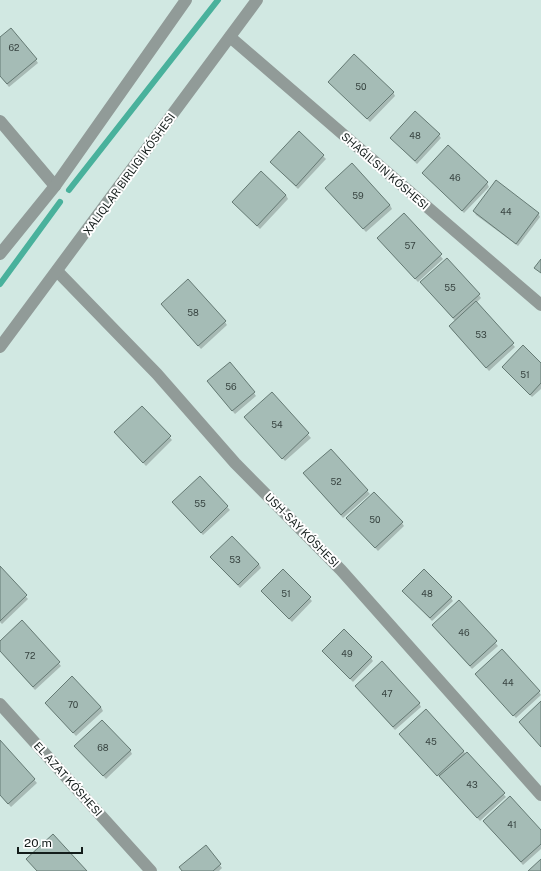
<svg xmlns="http://www.w3.org/2000/svg" width="541" height="871" font-family="'Public Sans',sans-serif">
	<style>
		.shadow { fill: #0003 }
		.lines { fill: none; stroke-linecap: round; stroke-linejoin: round }
		.stream { stroke: #49b19c; stroke-width: 6 }
		.building { fill: #a5bcb6; stroke: #657a74 }
		.minor { stroke: #919b98; stroke-width: 12 }
		.labels { text-anchor: middle; stroke-width: 4; stroke-linejoin: round; paint-order: stroke }
		.number-label { font-size: 9px; fill: #384441 }
		.street-label { font-size: 11px; fill: #131c1a; stroke: #fff }
	</style>
	<rect width="100%" height="100%" fill="#d1e8e2"/>
	<g class="shadow">
		<path d="M0 38 36 60 38 63 9 87 0 76Z"/>
		<path d="M329 82 393 92 395 96 370 122Z"/>
		<path d="M299 133 326 159 298 189 271 162Z"/>
		<path d="M439 135 441 138 417 164 391 138Z"/>
		<path d="M423 173 487 183 489 187 464 213Z"/>
		<path d="M329 192 390 205 392 209 366 232Z"/>
		<path d="M286 195 288 199 260 229 233 202Z"/>
		<path d="M474 211 538 213 540 217 518 246 476 215Z"/>
		<path d="M404 214 443 259 418 282 380 241Z"/>
		<path d="M421 282 479 295 481 298 476 303 515 347 489 371 452 330 450 326 455 321Z"/>
		<path d="M162 305 225 322 227 325 201 349Z"/>
		<path d="M541 364V389L532 397 503 367Z"/>
		<path d="M210 385 254 393 256 396 235 414Z"/>
		<path d="M272 393 311 438 285 461 248 420Z"/>
		<path d="M142 407 172 440 146 466 116 433Z"/>
		<path d="M330 450 370 494 343 518 304 474Z"/>
		<path d="M200 477 230 510 203 535 173 502Z"/>
		<path d="M348 518 402 523 404 526 378 551Z"/>
		<path d="M211 558 259 564 261 568 240 588Z"/>
		<path d="M0 568 28 599 2 624 0 622Z"/>
		<path d="M283 571 312 601 292 622 265 595Z"/>
		<path d="M403 591 451 598 453 601 432 621Z"/>
		<path d="M459 601 498 646 472 669 435 628Z"/>
		<path d="M22 622 61 666 35 690 0 651V642Z"/>
		<path d="M326 655 371 658 373 661 353 682Z"/>
		<path d="M479 678 539 692 541 695 516 718Z"/>
		<path d="M358 689 419 703 421 707 395 730Z"/>
		<path d="M46 703 101 707 103 711 76 736Z"/>
		<path d="M400 734 463 751 506 797 480 821Z"/>
		<path d="M0 741 37 783 11 807 0 795Z"/>
		<path d="M76 746 130 750 132 754 106 779Z"/>
		<path d="M486 824 541 831V849L523 865Z"/>
		<path d="M205 846 222 868 219 871H183Z"/>
	</g>
	<g class="lines">
		<g class="stream">
			<path d="M69 190 218 0"/>
			<path d="M0 284 60 202"/>
		</g>
	</g>
	<g class="building">
		<path d="M11 28 37 59 7 84 0 76V37Z"/>
		<path d="M354 54 394 92 367 119 328 82Z"/>
		<path d="M415 111 440 134 415 161 390 138Z"/>
		<path d="M299 131 324 155 296 186 270 162Z"/>
		<path d="M448 145 488 182 462 211 422 173Z"/>
		<path d="M352 163 390 205 363 229 325 188Z"/>
		<path d="M261 171 286 195 257 226 232 202Z"/>
		<path d="M496 180 539 213 516 244 473 211Z"/>
		<path d="M404 213 442 254 415 279 377 238Z"/>
		<path d="M447 258 480 294 453 318 420 282Z"/>
		<path d="M541 259V273L534 268Z"/>
		<path d="M188 279 226 321 198 346 161 304Z"/>
		<path d="M476 301 514 343 486 368 449 326Z"/>
		<path d="M523 345 541 363V383L530 395 502 367Z"/>
		<path d="M230 362 255 392 232 411 207 381Z"/>
		<path d="M272 392 309 433 282 459 244 417Z"/>
		<path d="M142 406 171 436 143 463 114 432Z"/>
		<path d="M331 449 368 490 341 515 303 473Z"/>
		<path d="M200 476 228 506 201 533 172 502Z"/>
		<path d="M374 492 403 522 375 548 346 518Z"/>
		<path d="M232 536 259 564 238 585 210 557Z"/>
		<path d="M0 566 27 595 0 621Z"/>
		<path d="M283 569 311 597 289 619 261 591Z"/>
		<path d="M424 569 452 597 430 618 402 591Z"/>
		<path d="M459 600 497 641 470 666 432 625Z"/>
		<path d="M22 620 60 662 33 687 0 651V641Z"/>
		<path d="M344 629 372 657 350 679 322 651Z"/>
		<path d="M502 649 540 691 513 716 475 674Z"/>
		<path d="M382 661 420 703 393 727 355 686Z"/>
		<path d="M72 676 101 707 73 733 45 703Z"/>
		<path d="M541 701V747L519 722Z"/>
		<path d="M426 709 464 751 437 776 399 734Z"/>
		<path d="M102 720 131 750 103 776 74 746Z"/>
		<path d="M0 740 35 779 8 804 0 795Z"/>
		<path d="M467 752 505 793 477 818 439 776Z"/>
		<path d="M510 796 541 830V844L521 862 483 821Z"/>
		<path d="M53 834 87 871H37L26 859Z"/>
		<path d="M206 845 221 864 213 871H182L179 867Z"/>
		<path d="M541 859V871H528Z"/>
	</g>
	<g class="lines">
		<g class="minor">
			<path d="M230 37 541 305"/>
			<path d="M0 121 55 186"/>
			<path d="M0 254 55 186 186 0"/>
			<path d="M57 271 157 374 235 463 341 570 541 795"/>
			<path d="M0 347 257 0"/>
			<path d="M0 704 151 871"/>
		</g>
	</g>
	<g class="labels">
		<g class="number-label">
			<text x="14" y="51">62</text>
			<text x="361" y="90">50</text>
			<text x="415" y="139">48</text>
			<text x="455" y="181">46</text>
			<text x="358" y="199">59</text>
			<text x="506" y="215">44</text>
			<text x="410" y="249">57</text>
			<text x="450" y="291">55</text>
			<text x="193" y="316">58</text>
			<text x="481" y="338">53</text>
			<text x="525" y="378">51</text>
			<text x="231" y="390">56</text>
			<text x="277" y="428">54</text>
			<text x="336" y="485">52</text>
			<text x="200" y="507">55</text>
			<text x="375" y="523">50</text>
			<text x="235" y="563">53</text>
			<text x="286" y="597">51</text>
			<text x="427" y="597">48</text>
			<text x="464" y="636">46</text>
			<text x="347" y="657">49</text>
			<text x="30" y="659">72</text>
			<text x="508" y="686">44</text>
			<text x="387" y="697">47</text>
			<text x="73" y="708">70</text>
			<text x="431" y="745">45</text>
			<text x="103" y="751">68</text>
			<text x="472" y="788">43</text>
			<text x="512" y="828">41</text>
		</g>
		<g class="street-label">
			<text transform="translate(385 171) rotate(41)" y="4">SHAǴILSIN KÓSHESI</text>
			<text transform="translate(129 174) rotate(-54)" y="4">XALIQLAR BIRLIGI KÓSHESI</text>
			<text transform="translate(302 530) rotate(45)" y="4">USH-SAY KÓSHESI</text>
			<text transform="translate(68 779) rotate(48)" y="4">EL AZAT KÓSHESI</text>
		</g>
	</g>
	<path d="M18 847v6h64v-6" fill="none" stroke="#131c1a" stroke-width="2"/>
	<text x="24" y="847" font-size="12" fill="#131c1a" stroke="#ffffff" stroke-width="3" paint-order="stroke">20 m</text>
</svg>
